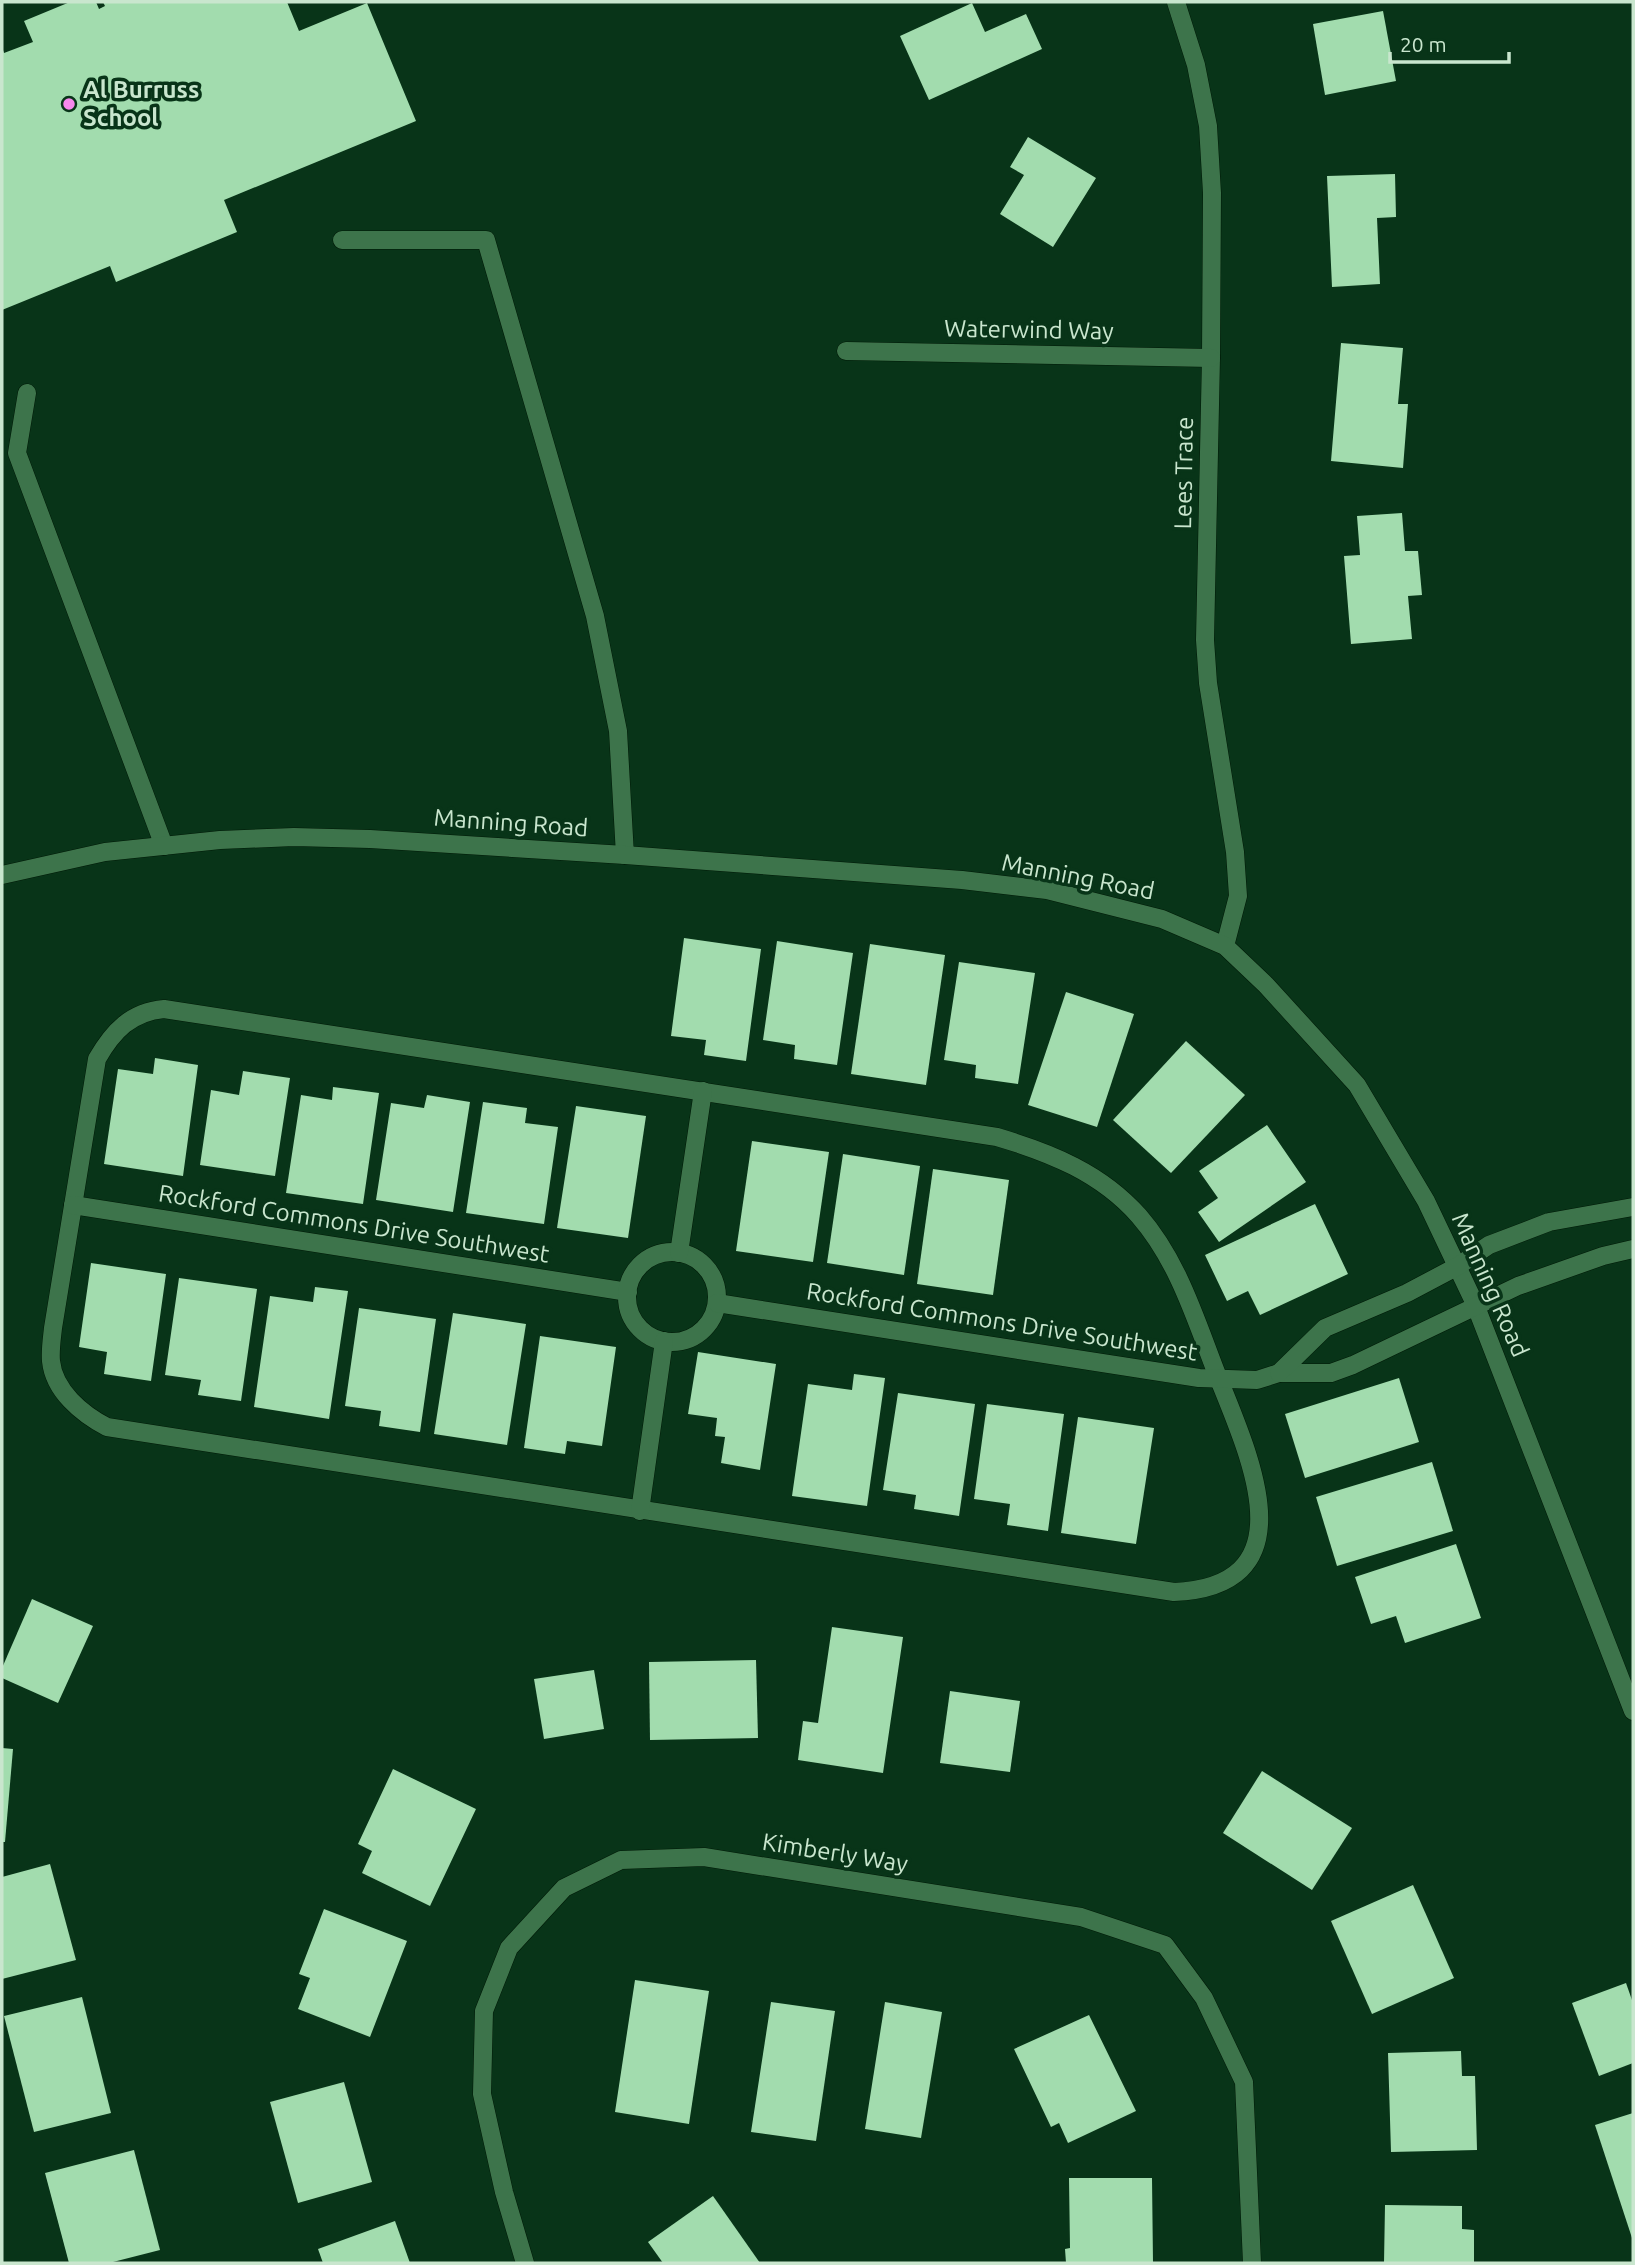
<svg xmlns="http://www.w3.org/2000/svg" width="1635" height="2265" font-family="Ubuntu,sans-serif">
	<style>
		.building { fill: #a2dcae }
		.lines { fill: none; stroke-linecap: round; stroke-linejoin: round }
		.lane-casing { stroke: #001a07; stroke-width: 19 }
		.street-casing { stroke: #001a07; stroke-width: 19 }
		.lane { stroke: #3d744b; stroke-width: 18 }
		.street { stroke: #3d744b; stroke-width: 18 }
		.poi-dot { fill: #f788ec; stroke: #083418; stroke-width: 2.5 }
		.labels { text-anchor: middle; stroke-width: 7; stroke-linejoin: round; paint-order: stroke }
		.poi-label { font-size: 24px; font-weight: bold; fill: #c9e6ce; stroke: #083418; text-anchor: start }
		.street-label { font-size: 24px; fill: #c9e6ce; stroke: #083418 }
	</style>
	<rect width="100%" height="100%" fill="#083418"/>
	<g class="building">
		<path d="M70 2H96L99 9 105 6 103 2H287L299 31 367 3 416 121 224 200 237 232 116 282 110 266 2 310V47L4 53 33 42 24 21Z"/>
		<path d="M972 3 985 32 1026 14 1042 49 929 100 900 36Z"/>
		<path d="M1383 11 1396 81 1325 95 1313 24Z"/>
		<path d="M1028 137 1096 178 1053 247 1000 214 1024 175 1010 167Z"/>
		<path d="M1395 174 1396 217 1377 218 1380 284 1332 287 1327 176Z"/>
		<path d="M1341 343 1403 348 1398 404H1408L1403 468 1331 461Z"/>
		<path d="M1402 513 1405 551H1418L1422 595 1408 596 1412 639 1351 644 1344 556 1360 555 1357 516Z"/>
		<path d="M684 938 761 949 746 1061 704 1055 706 1040 671 1036Z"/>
		<path d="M777 941 853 953 837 1065 794 1059 795 1045 763 1040Z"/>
		<path d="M870 944 945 955 926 1085 851 1074Z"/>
		<path d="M959 962 1035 973 1018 1084 975 1078 976 1065 944 1060Z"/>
		<path d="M1066 992 1134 1014 1097 1127 1028 1105Z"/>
		<path d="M1186 1041 1245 1095 1171 1173 1113 1120Z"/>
		<path d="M155 1058 198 1065 183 1176 104 1164 118 1069 153 1074Z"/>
		<path d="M243 1071 290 1078 275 1176 200 1165 211 1090 239 1095Z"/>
		<path d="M333 1087 379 1093 363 1204 286 1193 301 1095 332 1100Z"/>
		<path d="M427 1095 470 1102 453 1212 376 1200 391 1103 424 1108Z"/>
		<path d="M483 1102 527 1108 525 1123 558 1127 544 1224 466 1213Z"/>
		<path d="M576 1106 646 1116 628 1238 557 1228Z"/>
		<path d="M1267 1125 1306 1182 1219 1242 1198 1212 1218 1198 1199 1171Z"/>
		<path d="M752 1141 829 1152 813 1262 736 1251Z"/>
		<path d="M843 1154 920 1166 904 1275 827 1263Z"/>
		<path d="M933 1169 1009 1180 993 1295 917 1284Z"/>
		<path d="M1315 1204 1348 1274 1260 1315 1248 1291 1227 1301 1205 1255Z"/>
		<path d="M91 1263 166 1274 151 1381 104 1374 107 1352 79 1347Z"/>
		<path d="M179 1278 257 1289 241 1401 198 1395 201 1380 165 1375Z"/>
		<path d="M315 1287 348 1291 329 1419 254 1407 270 1296 313 1302Z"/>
		<path d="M359 1308 436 1319 420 1432 379 1426 381 1411 345 1406Z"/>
		<path d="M453 1313 526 1324 507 1445 434 1434Z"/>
		<path d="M540 1336 616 1347 602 1446 567 1441 565 1454 524 1448Z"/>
		<path d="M698 1352 776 1364 760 1470 721 1463 725 1437 715 1436 717 1418 688 1414Z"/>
		<path d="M854 1374 885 1378 867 1506 792 1496 808 1384 852 1390Z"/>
		<path d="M1399 1378 1419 1442 1305 1478 1285 1414Z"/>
		<path d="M898 1393 975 1404 959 1516 914 1509 916 1495 883 1490Z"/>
		<path d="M987 1404 1064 1414 1048 1531 1007 1525 1010 1504 974 1499Z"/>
		<path d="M1078 1417 1154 1428 1136 1544 1061 1533Z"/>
		<path d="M1432 1462 1453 1531 1337 1566 1316 1497Z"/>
		<path d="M1456 1544 1481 1618 1405 1643 1396 1616 1371 1624 1355 1577Z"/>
		<path d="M32 1599 93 1626 58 1703 2 1678V1668Z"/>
		<path d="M832 1627 903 1637 883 1773 798 1760 803 1721 818 1723Z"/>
		<path d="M756 1660 758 1738 650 1740 649 1662Z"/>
		<path d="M594 1670 604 1729 544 1739 534 1679Z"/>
		<path d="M950 1691 1020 1701 1010 1772 940 1763Z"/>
		<path d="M2 1748 13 1749 5 1842H2Z"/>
		<path d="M393 1769 476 1809 430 1906 362 1873 372 1851 358 1844Z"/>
		<path d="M1262 1771 1352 1828 1312 1890 1223 1833Z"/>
		<path d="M50 1864 76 1960 2 1979V1877Z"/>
		<path d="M1413 1885 1454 1978 1372 2014 1331 1921Z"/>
		<path d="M324 1909 407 1941 370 2037 298 2009 310 1978 299 1974Z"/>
		<path d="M635 1980 709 1991 689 2124 615 2112Z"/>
		<path d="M1626 1983 1633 2003V2063L1599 2076 1572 2003Z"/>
		<path d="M82 1997 111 2113 34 2132 4 2016Z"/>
		<path d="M771 2002 835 2011 816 2141 751 2132Z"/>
		<path d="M885 2002 942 2012 921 2138 865 2129Z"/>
		<path d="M1089 2015 1136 2111 1068 2143 1059 2123 1051 2127 1014 2049Z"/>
		<path d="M1461 2051 1462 2076H1475L1477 2150 1391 2152 1388 2053Z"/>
		<path d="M344 2082 372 2182 298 2203 270 2102Z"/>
		<path d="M1633 2113V2241L1595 2125Z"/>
		<path d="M134 2150 160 2250 109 2263H69L45 2173Z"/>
		<path d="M1069 2178H1152L1153 2263H1066L1065 2249 1070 2248Z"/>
		<path d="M713 2196 760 2263H663L648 2242Z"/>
		<path d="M1385 2205 1462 2206V2229L1474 2230V2263H1384Z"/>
		<path d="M395 2221 410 2263H323L318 2249Z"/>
	</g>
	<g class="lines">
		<g class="lane-casing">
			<g id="lane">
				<path d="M342 240H486L595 616 618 731 625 855"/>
				<path d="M27 393 17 453 164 846"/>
			</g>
		</g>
		<g class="street-casing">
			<g id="street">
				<path d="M1176 2 1196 65 1208 126 1212 193 1211 358 1205 640 1208 683 1235 852 1238 896 1225 946"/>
				<path d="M846 351 1211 358"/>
				<path d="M2 875 105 852 220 840 294 837 370 839 625 855 962 880 1047 890 1162 919 1225 946 1266 985 1357 1085 1426 1201 1475 1304 1633 1711"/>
				<path d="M164 1009 997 1137C1051 1153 1101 1173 1139 1216 1179 1262 1196 1321 1218 1377 1248 1453 1312 1586 1174 1592L107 1427C82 1414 54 1391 51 1361 50 1350 52 1338 53 1328L97 1059C113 1031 131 1012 164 1009Z"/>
				<path d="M73 1205 628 1292"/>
				<circle cx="672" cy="1297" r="45"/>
				<path d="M679 1253 703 1091"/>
				<path d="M717 1303 1199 1378 1257 1380 1279 1373H1331L1353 1365 1518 1286 1603 1256 1633 1249"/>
				<path d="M1279 1373 1325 1328 1407 1293 1458 1266 1489 1245 1549 1222 1633 1207"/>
				<path d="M640 1511 664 1341"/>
				<path d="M525 2263 504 2192 482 2094 484 2011 509 1948 564 1888 621 1860 704 1857 1081 1917 1165 1945 1204 1998 1244 2082 1252 2263"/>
			</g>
		</g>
		<use href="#lane" class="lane"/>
		<use href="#street" class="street"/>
	</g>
	<circle class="poi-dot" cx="69" cy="104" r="7"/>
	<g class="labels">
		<g class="poi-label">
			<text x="83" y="98">Al Burruss<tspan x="83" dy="28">School</tspan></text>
		</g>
		<g class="street-label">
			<text transform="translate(1029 330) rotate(1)" y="8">Waterwind Way</text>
			<text transform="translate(1184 473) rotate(-89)" y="8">Lees Trace</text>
			<text transform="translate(511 823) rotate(4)" y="8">Manning Road</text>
			<text transform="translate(1078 877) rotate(11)" y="8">Manning Road</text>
			<text transform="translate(354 1224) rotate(9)" y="8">Rockford Commons Drive Southwest</text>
			<text transform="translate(1490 1285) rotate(66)" y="8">Manning Road</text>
			<text transform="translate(1002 1322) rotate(9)" y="8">Rockford Commons Drive Southwest</text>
			<text transform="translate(835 1853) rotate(9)" y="8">Kimberly Way</text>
		</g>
	</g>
	<rect width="1635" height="2265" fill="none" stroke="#c9e6ce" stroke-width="7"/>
	<path d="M1390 52v10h119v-10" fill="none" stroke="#c9e6ce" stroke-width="3.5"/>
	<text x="1400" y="52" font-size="21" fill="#c9e6ce" stroke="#083418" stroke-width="5" paint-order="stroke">20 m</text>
</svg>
